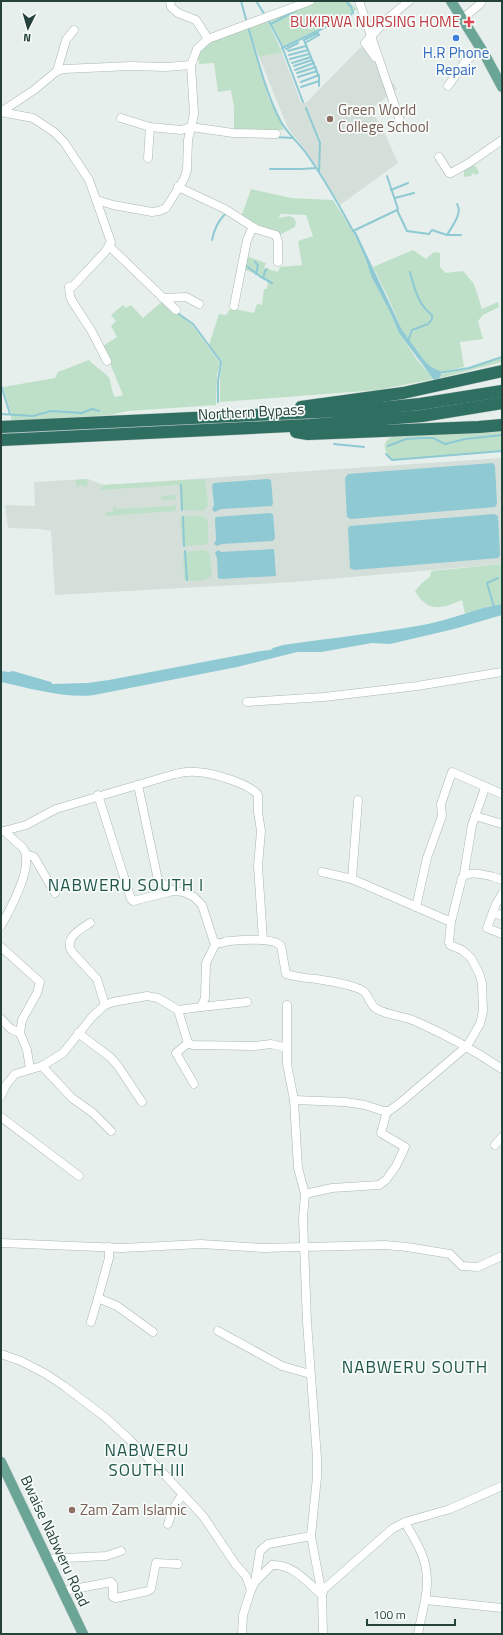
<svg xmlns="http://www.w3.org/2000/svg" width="503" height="1635" font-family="'Titillium Web',sans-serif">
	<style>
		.built { fill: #d4dfda }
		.green { fill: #bfe0c8 }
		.water { fill: #8ec9d4 }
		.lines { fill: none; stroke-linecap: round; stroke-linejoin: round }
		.stream { stroke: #8ec9d4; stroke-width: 2 }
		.minor-casing { stroke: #a8b8b2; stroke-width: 9 }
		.major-casing { stroke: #c2cac8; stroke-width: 11 }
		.highway-casing { stroke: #c2cac8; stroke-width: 13 }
		.minor { stroke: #fff; stroke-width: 8 }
		.major { stroke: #6aa596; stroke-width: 10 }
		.highway { stroke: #2f6f62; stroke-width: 12 }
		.health-dot { fill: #e0444e; stroke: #f7fbf9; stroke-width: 1.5 }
		.shop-dot { fill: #3f7fe0; stroke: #f7fbf9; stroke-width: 1.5 }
		.education-dot { fill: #8d6e63; stroke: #f7fbf9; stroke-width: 1.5 }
		.labels { text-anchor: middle; stroke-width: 3.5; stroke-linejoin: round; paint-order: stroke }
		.health-label { font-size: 15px; fill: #be3a42; stroke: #f7fbf9; text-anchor: end }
		.shop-label { font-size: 15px; fill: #366cbe; stroke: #f7fbf9 }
		.education-label { font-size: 15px; fill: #785e54; stroke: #f7fbf9; text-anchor: start }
		.street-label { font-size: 15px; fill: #24423a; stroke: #f7fbf9 }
		.quarter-label { font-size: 17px; letter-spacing: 1px; fill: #1f5548; stroke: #f7fbf9 }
	</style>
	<rect width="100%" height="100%" fill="#e6efeb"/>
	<g class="built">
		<path d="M362 46 368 50 382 67 397 89 371 109 384 132 398 163 340 205 306 151 288 128 259 57 282 52 301 103H306Z"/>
		<path d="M502 458V564L294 582 55 595 51 531 40 529 8 528 5 505 35 506 34 482 88 479 104 485Z"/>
	</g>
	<g class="green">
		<path d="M316 1H348L357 9 347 16 284 48 269 18Z"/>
		<path d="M267 19 282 52 259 57 251 35 268 97 284 130H234V107L231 90 218 92 214 63 199 64V60L194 59C203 37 246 27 267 19Z"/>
		<path d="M470 164 476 167 479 172 477 175 473 173 471 176 464 177C463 171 465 168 470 164Z"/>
		<path d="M251 189 291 198 333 200 354 233 366 260 371 276 390 312 399 333 418 361 434 379 377 390 220 402V378L222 362 209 345 219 314 226 315 232 306 235 309 254 313 257 304 262 305 264 289H267L268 281 266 279 244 269 246 256 266 263 264 268 278 272 280 267 302 265 298 241 313 236 306 215 280 214 279 218 289 216 294 218 296 222 295 227 281 234 277 233 241 217Z"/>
		<path d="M413 250 426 259 434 252 440 253V267L445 273 463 271 474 284 482 309 498 302 499 307 483 315 478 321 483 339 460 342 464 367 440 372 431 367 424 360 402 330 387 295 373 267Z"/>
		<path d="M163 301 192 325 220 363 217 375 216 405 128 411 110 415 11 421V413L3 387 55 378 58 372 89 360C95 367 104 371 109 378 111 382 111 390 115 397L123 395 103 346 117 337 111 326 116 321 111 315 123 305 126 308 131 305 143 318Z"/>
		<path d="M502 358V362L440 378 441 374 469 368Z"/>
		<path d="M502 432V451L392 460C385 453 380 442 392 437Z"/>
		<path d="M88 479 87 487H83V485H79V487H77L75 480Z"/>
		<path d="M203 479 206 482 208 505 206 508 202 511 182 510 179 485 99 490 104 485Z"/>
		<path d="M176 495 175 500H161V496Z"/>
		<path d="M173 504 176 505 175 511 105 516 106 512H113V507H115V509L173 506Z"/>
		<path d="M184 516C193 516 204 513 208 521V543L203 545 183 546 180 519 181 517Z"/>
		<path d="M205 550 210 553 212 574C208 583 192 581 184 580L183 552Z"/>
		<path d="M502 564V604L490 606 465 614 462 600C442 609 427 613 415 591L423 582 430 577 431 571Z"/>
	</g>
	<g class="water">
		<path d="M356 232 402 330 424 360 431 367 440 371 441 375 439 379 434 380 399 333 390 312 371 276 366 260 354 233Z"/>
		<path d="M493 463 495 466 497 504 495 507 351 519 347 517 345 478 348 474Z"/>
		<path d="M267 479 271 480 273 503 272 506 221 509 215 512 212 510 214 505 212 485 214 483Z"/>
		<path d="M270 513 273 514 275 538 273 541 222 544 217 546 214 544 216 540 215 519 216 517Z"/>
		<path d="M494 514 498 516 500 555 498 558 354 570 350 568 348 528 350 526Z"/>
		<path d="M274 549 276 576 220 579 218 578 217 558 215 553 218 550 221 552Z"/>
		<path d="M502 604V615L454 629 390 644 372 643 321 652H297L237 667 94 695C68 699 28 688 1 682V671L9 672 13 671 51 682 52 684 87 683 109 680 261 651 271 650 273 648 283 645C331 638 380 633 428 624 453 619 477 608 502 604Z"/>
	</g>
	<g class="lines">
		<g class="stream">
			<path d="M241 1 247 23"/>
			<path d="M256 1 265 15"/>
			<path d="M268 19 281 44 303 102"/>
			<path d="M271 24 297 10"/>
			<path d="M248 27C258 58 265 92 281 122 288 134 298 142 306 153 323 177 338 203 352 229L355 233"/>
			<path d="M304 40 319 77V86"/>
			<path d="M304 40 318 33 319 35"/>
			<path d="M305 43 319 35"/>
			<path d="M282 48 349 16 353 13 351 7 346 1"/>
			<path d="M286 49 298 43"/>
			<path d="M288 51 306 46"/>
			<path d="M289 55 308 50"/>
			<path d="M290 59 309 54"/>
			<path d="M292 63 311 57"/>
			<path d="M294 66 312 60"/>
			<path d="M295 70 314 63"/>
			<path d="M297 73 316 67"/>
			<path d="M298 77 317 71"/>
			<path d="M301 82 319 75"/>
			<path d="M301 87 319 81"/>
			<path d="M306 108 320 143 319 172"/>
			<path d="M275 137 293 138"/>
			<path d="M270 169H302L316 168"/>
			<path d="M387 176 398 209 397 210"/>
			<path d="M391 190 408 183"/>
			<path d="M395 198 414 193"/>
			<path d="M353 231 397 210 407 231 429 234 432 230 447 235H461"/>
			<path d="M447 235C452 226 463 213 457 204"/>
			<path d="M212 240C214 230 218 221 225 214H228"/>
			<path d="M255 262 258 265 256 274"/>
			<path d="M245 265 261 277 272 283"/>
			<path d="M263 278 265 271 267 269"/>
			<path d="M176 312 193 324 221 362 218 381V402"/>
			<path d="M408 341 412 330 428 324 432 319V315C418 305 414 287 410 272"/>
			<path d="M438 373 469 368 502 357"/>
			<path d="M1 385 10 414"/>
			<path d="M1 414 33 416 51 411 82 413 92 409 99 411"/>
			<path d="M241 422 312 419"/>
			<path d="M1 434 219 423"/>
			<path d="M334 444 364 447"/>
			<path d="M388 446 406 439 423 438H433L445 444 465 439 502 435"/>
			<path d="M386 454 392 460 502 451"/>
			<path d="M181 485 182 510"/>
			<path d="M183 517 184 546"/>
			<path d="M185 551 187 580"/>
			<path d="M494 607 487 583 498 578"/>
		</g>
		<g class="minor-casing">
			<g id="minor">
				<path d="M170 1 171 7 178 13 196 20 208 39"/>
				<path d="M359 1 400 121"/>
				<path d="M462 19 479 5 482 1"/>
				<path d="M375 57 365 43 386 20 409 1"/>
				<path d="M57 71 66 40 74 30"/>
				<path d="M448 86 465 62 480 49"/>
				<path d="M1 112 34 90 57 71 64 69 131 66 166 67 191 65 197 49 208 39 310 1"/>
				<path d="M1 112 33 118 54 132 64 142 89 180 111 242 105 252 73 286 69 287 70 296 72 301 91 330 107 361"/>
				<path d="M121 118 150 127 181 130 191 127 233 133 276 134"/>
				<path d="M439 157 449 173H451L469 163 502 140"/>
				<path d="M148 158 150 127"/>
				<path d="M178 187 225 209 256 229 276 235 278 242V262"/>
				<path d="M97 200 113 205 152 212 159 211 166 208 184 179 187 170 188 140 194 114 191 65"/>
				<path d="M109 246 176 310"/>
				<path d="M163 298 186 297 199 304"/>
				<path d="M234 306 247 240 253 227"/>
				<path d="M247 702 324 697 417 686 502 672"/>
				<path d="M138 785 158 880 173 891"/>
				<path d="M98 795 131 899 133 901 173 891 184 892 194 897 202 905 214 942 216 943C220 944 224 942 228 941 240 940 274 937 281 946L286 974C295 977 306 978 316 979 329 981 344 983 357 988 371 992 367 1004 377 1009 389 1016 405 1016 417 1022 447 1035 475 1051 502 1069"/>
				<path d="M475 816 502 824"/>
				<path d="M1 831H4L26 825 56 809 175 774C183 772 189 771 197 772 212 773 249 783 258 795V812L261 831 258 866 263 940"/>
				<path d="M26 854 34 857 55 893"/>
				<path d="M322 872 352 879 451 922 449 942 450 945 462 950 471 958 479 973 482 983 483 1011 480 1024 467 1046 400 1103 389 1111H383L365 1105 345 1102 294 1100 298 1168 305 1194 303 1218 307 1322 317 1458V1477L311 1536 322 1595 323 1634"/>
				<path d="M464 874 472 825 485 788"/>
				<path d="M352 879 358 800"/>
				<path d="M502 894 496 904 487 928 502 934"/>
				<path d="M416 907 427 858 442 816 441 804 452 772 502 794"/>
				<path d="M493 912 502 916"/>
				<path d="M451 922 462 878C468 869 493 876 502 880"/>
				<path d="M90 923C81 929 63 938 72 952L97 979 105 1005"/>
				<path d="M1 926C10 909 35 866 23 848L4 831"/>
				<path d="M1 947 40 982 37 993 22 1020 20 1033 27 1050 30 1069"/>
				<path d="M287 1005V1064L294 1100"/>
				<path d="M201 1007 247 1002"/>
				<path d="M178 1010 201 1007 205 998 206 963 216 943"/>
				<path d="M1 1019 11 1029 20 1033"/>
				<path d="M78 1033 110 1057 118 1066 142 1102"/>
				<path d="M188 1043 176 1053 194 1084"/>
				<path d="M42 1066 72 1098 93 1113 111 1131"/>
				<path d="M1 1096 6 1085 15 1074 42 1066 63 1053 92 1017 105 1005 113 1002 147 996 158 998 178 1010 188 1043 193 1045 255 1046 271 1044 287 1048"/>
				<path d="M1 1117 79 1176"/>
				<path d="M495 1145 502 1137"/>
				<path d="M305 1194 332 1188 379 1185 386 1180 396 1166 405 1147 381 1133 387 1111"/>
				<path d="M1 1243 122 1248 201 1244 263 1248 385 1245 407 1247 450 1254 462 1266 478 1267 502 1256"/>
				<path d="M109 1247V1258L98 1298 117 1306 153 1332"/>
				<path d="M91 1322 98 1298"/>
				<path d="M218 1331 282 1366 310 1374"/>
				<path d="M1 1354 21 1361 46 1374 64 1386 105 1417 130 1440 164 1474 203 1516 236 1565 246 1576 251 1590 243 1615 242 1634"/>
				<path d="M405 1522C412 1536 422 1549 425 1564 431 1587 422 1611 418 1634"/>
				<path d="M168 1524 173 1509 182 1495"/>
				<path d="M46 1559 106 1556 121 1551"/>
				<path d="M255 1582 260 1551 268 1544 311 1536"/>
				<path d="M251 1590 255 1582 272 1565C293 1564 307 1582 322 1595L324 1589 392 1529 405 1522 450 1509 502 1486"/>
				<path d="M63 1591 111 1582 113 1584V1597L116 1598 148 1591 151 1589 156 1563 178 1564"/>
				<path d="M426 1600 502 1608"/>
			</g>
		</g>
		<g class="major-casing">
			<g id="major">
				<path d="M451 1 485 55 502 87"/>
				<path d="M1 1462 83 1634"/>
			</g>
		</g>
		<g class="highway-casing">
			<g id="highway">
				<path d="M301 407 403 393 502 371"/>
				<path d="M1 427 360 410 420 404 502 391"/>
				<path d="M296 432 308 434 479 427 502 425"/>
				<path d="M1 440 310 425 422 416 502 403"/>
			</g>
		</g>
		<use href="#minor" class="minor"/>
		<use href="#major" class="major"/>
		<use href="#highway" class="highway"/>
	</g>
	<path class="health-dot" d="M467 16h4v4h4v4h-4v4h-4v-4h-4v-4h4z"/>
	<circle class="shop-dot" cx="456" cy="38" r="4"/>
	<g class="education-dot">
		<circle cx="330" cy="119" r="4"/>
		<circle cx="72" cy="1510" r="4"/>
	</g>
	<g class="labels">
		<g class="health-label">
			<text x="460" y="27">BUKIRWA NURSING HOME</text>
		</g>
		<g class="shop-label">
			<text x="456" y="58">H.R Phone<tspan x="456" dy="17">Repair</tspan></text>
		</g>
		<g class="education-label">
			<text x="338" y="115">Green World<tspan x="338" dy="17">College School</tspan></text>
			<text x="80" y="1515">Zam Zam Islamic</text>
		</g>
		<g class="street-label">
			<text transform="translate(251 412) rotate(-3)" y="5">Northern Bypass</text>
			<text transform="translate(55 1541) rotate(65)" y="5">Bwaise Nabweru Road</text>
		</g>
		<g class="quarter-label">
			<text x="126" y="891">NABWERU SOUTH I</text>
			<text x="415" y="1373">NABWERU SOUTH</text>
			<text x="147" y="1456">NABWERU<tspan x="147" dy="20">SOUTH III</tspan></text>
		</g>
	</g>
	<rect width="503" height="1635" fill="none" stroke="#24423a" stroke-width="4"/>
	<g transform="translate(28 28) rotate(185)" stroke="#f7fbf9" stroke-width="3" paint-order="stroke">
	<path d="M0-3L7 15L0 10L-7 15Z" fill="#24423a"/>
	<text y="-6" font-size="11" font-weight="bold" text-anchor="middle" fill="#24423a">N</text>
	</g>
	<path d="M367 1619v6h88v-6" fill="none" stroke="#24423a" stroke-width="2"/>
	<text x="373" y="1619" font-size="12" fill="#24423a" stroke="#f7fbf9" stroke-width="3" paint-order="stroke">100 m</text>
</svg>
